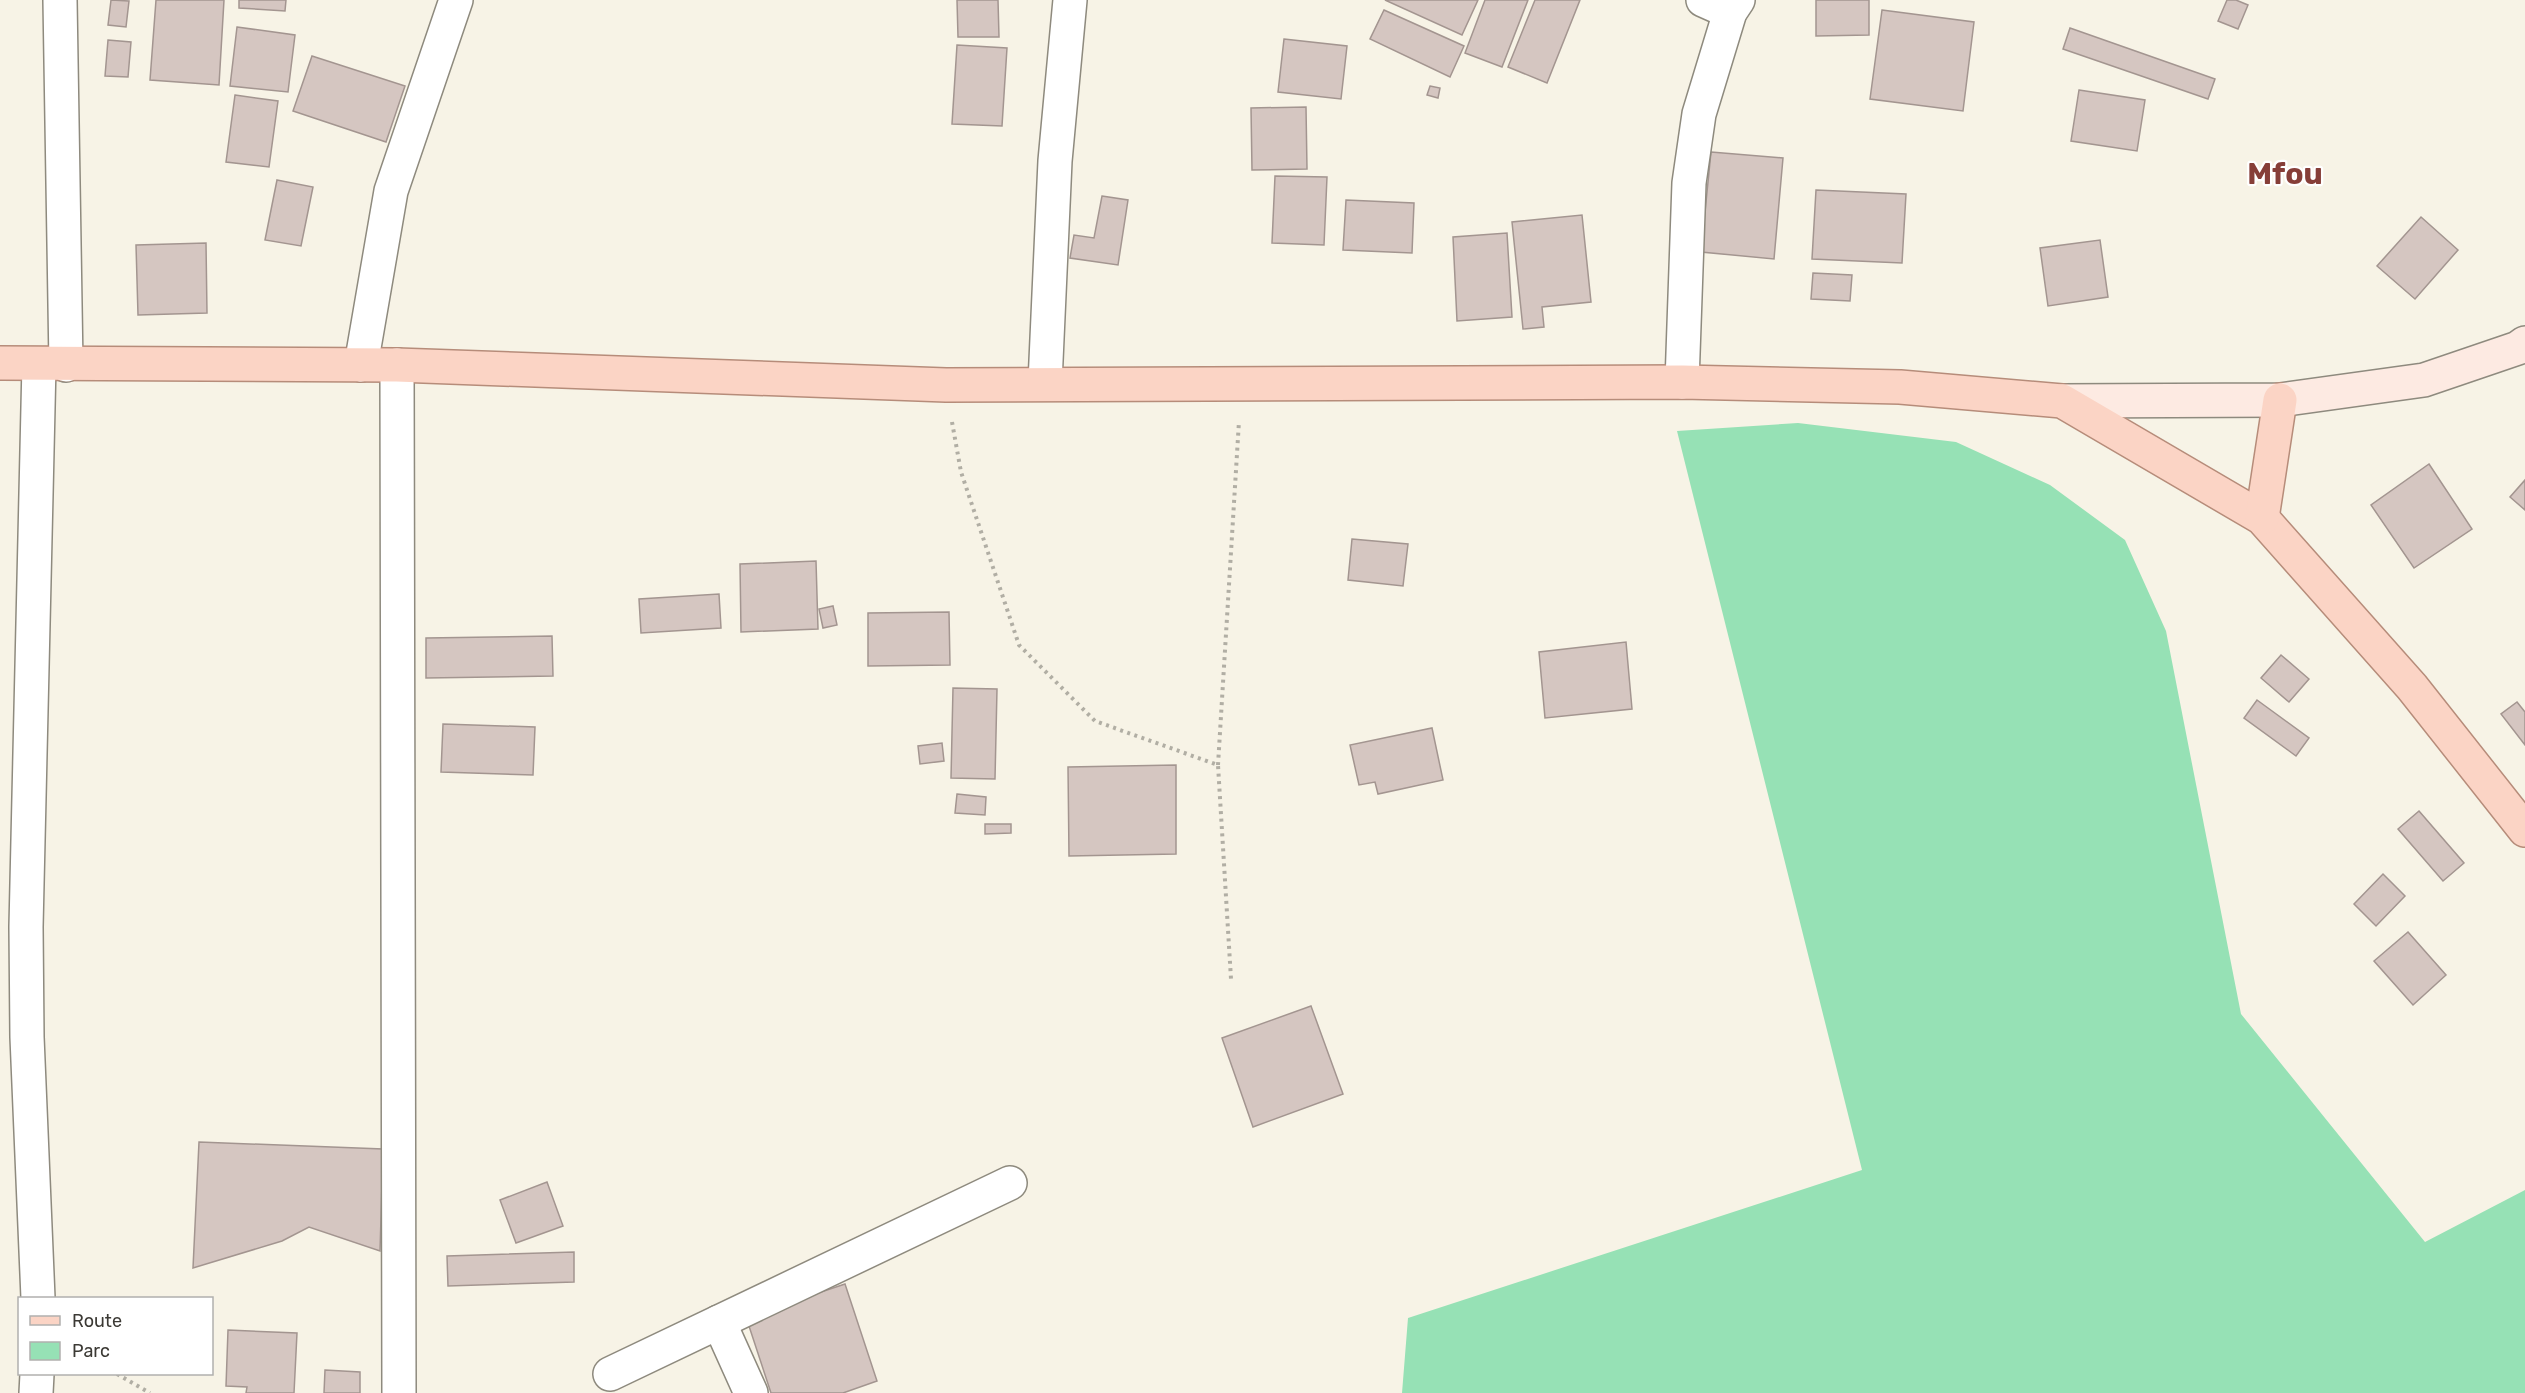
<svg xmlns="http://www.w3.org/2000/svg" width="2525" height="1393" font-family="Rubik,sans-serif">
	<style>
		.green { fill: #96e1b5 }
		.building { fill: #d5c6c1; stroke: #a39590; stroke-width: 1.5 }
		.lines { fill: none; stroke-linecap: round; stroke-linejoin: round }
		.street-casing { stroke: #8e8a7e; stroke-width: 36 }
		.secondary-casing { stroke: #8e8a7e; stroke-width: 36 }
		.primary-casing { stroke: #b68c7a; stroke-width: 36 }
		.path { stroke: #b1aea4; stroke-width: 4; stroke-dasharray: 3 4.5; stroke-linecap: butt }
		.street { stroke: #fff; stroke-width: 33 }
		.secondary { stroke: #fdeae2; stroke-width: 33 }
		.primary { stroke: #fbd4c5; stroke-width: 33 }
		.labels { text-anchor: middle; stroke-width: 4.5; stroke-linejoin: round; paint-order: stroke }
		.town-label { font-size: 30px; font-weight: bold; fill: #863e38; stroke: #fff }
	</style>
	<rect width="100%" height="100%" fill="#f7f3e6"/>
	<path class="green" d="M1798 423 1956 442 2050 485 2125 540 2166 631 2241 1014 2425 1242 2525 1190V1393H1402L1408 1318 1862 1170 1677 431Z"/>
	<g class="building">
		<path d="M111 0 129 1 126 27 108 25Z"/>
		<path d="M156 0H224L219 85 150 80Z"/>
		<path d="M239 0H286L285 11 239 8Z"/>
		<path d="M957 0H998L999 37H958Z"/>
		<path d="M1385 0H1478L1462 35Z"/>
		<path d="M1485 0H1528L1502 67 1465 53Z"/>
		<path d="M1535 0H1580L1547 83 1508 67Z"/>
		<path d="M1816 0H1869V35L1816 36Z"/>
		<path d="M2227 0H2236L2248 5 2238 29 2218 21Z"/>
		<path d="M1384 10 1464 46 1450 77 1370 39Z"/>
		<path d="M1882 10 1974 22 1963 111 1870 99Z"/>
		<path d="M237 27 295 35 288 92 230 86Z"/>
		<path d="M2070 28 2215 79 2208 99 2063 49Z"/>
		<path d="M1284 39 1347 46 1341 99 1278 92Z"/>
		<path d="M108 40 131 42 128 77 105 76Z"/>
		<path d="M957 45 1007 48 1002 126 952 124Z"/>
		<path d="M312 56 405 86 386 142 293 111Z"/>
		<path d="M1430 86 1440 88 1438 98 1427 95Z"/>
		<path d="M2079 90 2145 100 2137 151 2071 141Z"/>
		<path d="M235 95 278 101 269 167 226 162Z"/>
		<path d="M1306 107 1307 169 1252 170 1251 108Z"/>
		<path d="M1711 152 1783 158 1774 259 1701 252Z"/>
		<path d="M1275 176 1327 177 1324 245 1272 243Z"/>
		<path d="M277 180 313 187 301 246 265 240Z"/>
		<path d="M1816 190 1906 194 1902 263 1812 259Z"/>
		<path d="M1102 196 1128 200 1118 265 1070 258 1074 235 1094 238Z"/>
		<path d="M1346 200 1414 203 1412 253 1343 250Z"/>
		<path d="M1582 215 1591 302 1542 307 1544 327 1523 329 1512 222Z"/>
		<path d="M2421 217 2458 250 2415 299 2377 266Z"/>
		<path d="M1507 233 1512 317 1457 321 1453 237Z"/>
		<path d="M2100 240 2108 297 2048 306 2040 248Z"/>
		<path d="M206 243 207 313 138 315 136 245Z"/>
		<path d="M1813 273 1852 275 1850 301 1811 299Z"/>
		<path d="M2429 464 2472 529 2414 568 2371 505Z"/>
		<path d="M2525 480V510L2510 497Z"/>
		<path d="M1352 539 1408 544 1403 586 1348 580Z"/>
		<path d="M816 561 818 629 741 632 740 564Z"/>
		<path d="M719 594 721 628 641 633 639 599Z"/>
		<path d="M833 606 837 625 823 628 819 609Z"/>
		<path d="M949 612 950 665 868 666V613Z"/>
		<path d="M552 636 553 676 426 678V638Z"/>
		<path d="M1626 642 1632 709 1545 718 1539 652Z"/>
		<path d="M2281 655 2309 679 2289 702 2261 678Z"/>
		<path d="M953 688 997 689 995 779 951 778Z"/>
		<path d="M2257 700 2309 738 2296 756 2244 718Z"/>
		<path d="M2517 702 2525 712V745L2501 714Z"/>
		<path d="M443 724 535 727 533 775 441 772Z"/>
		<path d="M1432 728 1443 780 1378 794 1375 782 1359 785 1350 745Z"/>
		<path d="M942 743 944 761 920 764 918 746Z"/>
		<path d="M1176 765V854L1069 856 1068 767Z"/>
		<path d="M957 794 986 797 985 815 955 813Z"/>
		<path d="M2419 811 2464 863 2443 881 2398 829Z"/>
		<path d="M985 824H1011V833L985 834Z"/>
		<path d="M2383 874 2405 896 2376 926 2354 904Z"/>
		<path d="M2408 932 2446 975 2413 1005 2374 961Z"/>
		<path d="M1311 1006 1343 1094 1253 1127 1222 1038Z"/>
		<path d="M199 1142 383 1149 380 1251 309 1227 282 1241 193 1268Z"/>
		<path d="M547 1182 563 1226 516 1243 500 1200Z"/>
		<path d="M574 1252V1282L448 1286 447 1256Z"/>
		<path d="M845 1284 877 1381 843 1393H771L746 1317Z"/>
		<path d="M228 1330 297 1333 294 1393H246L247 1387 226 1386Z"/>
		<path d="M325 1370 360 1372V1393H324Z"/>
	</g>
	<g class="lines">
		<g class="street-casing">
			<g id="street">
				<path d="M60 0 66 365"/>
				<path d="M1703 0 1730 12"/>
				<path d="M361 365 391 191 456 0"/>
				<path d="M397 365 399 1393"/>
				<path d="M1682 382 1689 183 1699 114 1730 12 1738 0"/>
				<path d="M1045 383 1055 161 1070 0"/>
				<path d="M38 1298 27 1037 26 927 39 364"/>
				<path d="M719 1322 751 1393"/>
				<path d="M610 1374 1010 1183"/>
				<path d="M36 1393 37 1374"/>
			</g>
		</g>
		<g class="secondary-casing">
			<path id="secondary" d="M2062 401 2280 400 2424 380 2518 348 2525 343"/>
		</g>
		<g class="primary-casing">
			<g id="primary">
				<path d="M0 363 397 365 946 385 1682 382 1900 387 2062 401 2262 518 2412 687 2525 830"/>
				<path d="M2262 518 2280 400"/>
			</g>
		</g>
		<g class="path">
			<path d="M952 422 961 472 1019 645 1095 721 1218 765 1231 979"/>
			<path d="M1218 765 1239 421"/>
			<path d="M117 1374 150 1393"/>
		</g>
		<use href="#street" class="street"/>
		<use href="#secondary" class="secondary"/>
		<use href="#primary" class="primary"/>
	</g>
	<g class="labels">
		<g class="town-label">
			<text x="2285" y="184">Mfou</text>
		</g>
	</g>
	<rect x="18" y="1297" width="195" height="78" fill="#ffffff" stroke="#b1b0ae" stroke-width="1.5"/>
	<rect x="30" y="1316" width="30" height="9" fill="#fbd4c5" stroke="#b1b0ae" stroke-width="1.5"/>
	<text x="72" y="1327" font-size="18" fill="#3c3a35">Route</text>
	<rect x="30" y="1342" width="30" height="18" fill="#96e1b5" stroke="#b1b0ae" stroke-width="1.5"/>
	<text x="72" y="1357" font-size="18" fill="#3c3a35">Parc</text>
</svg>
